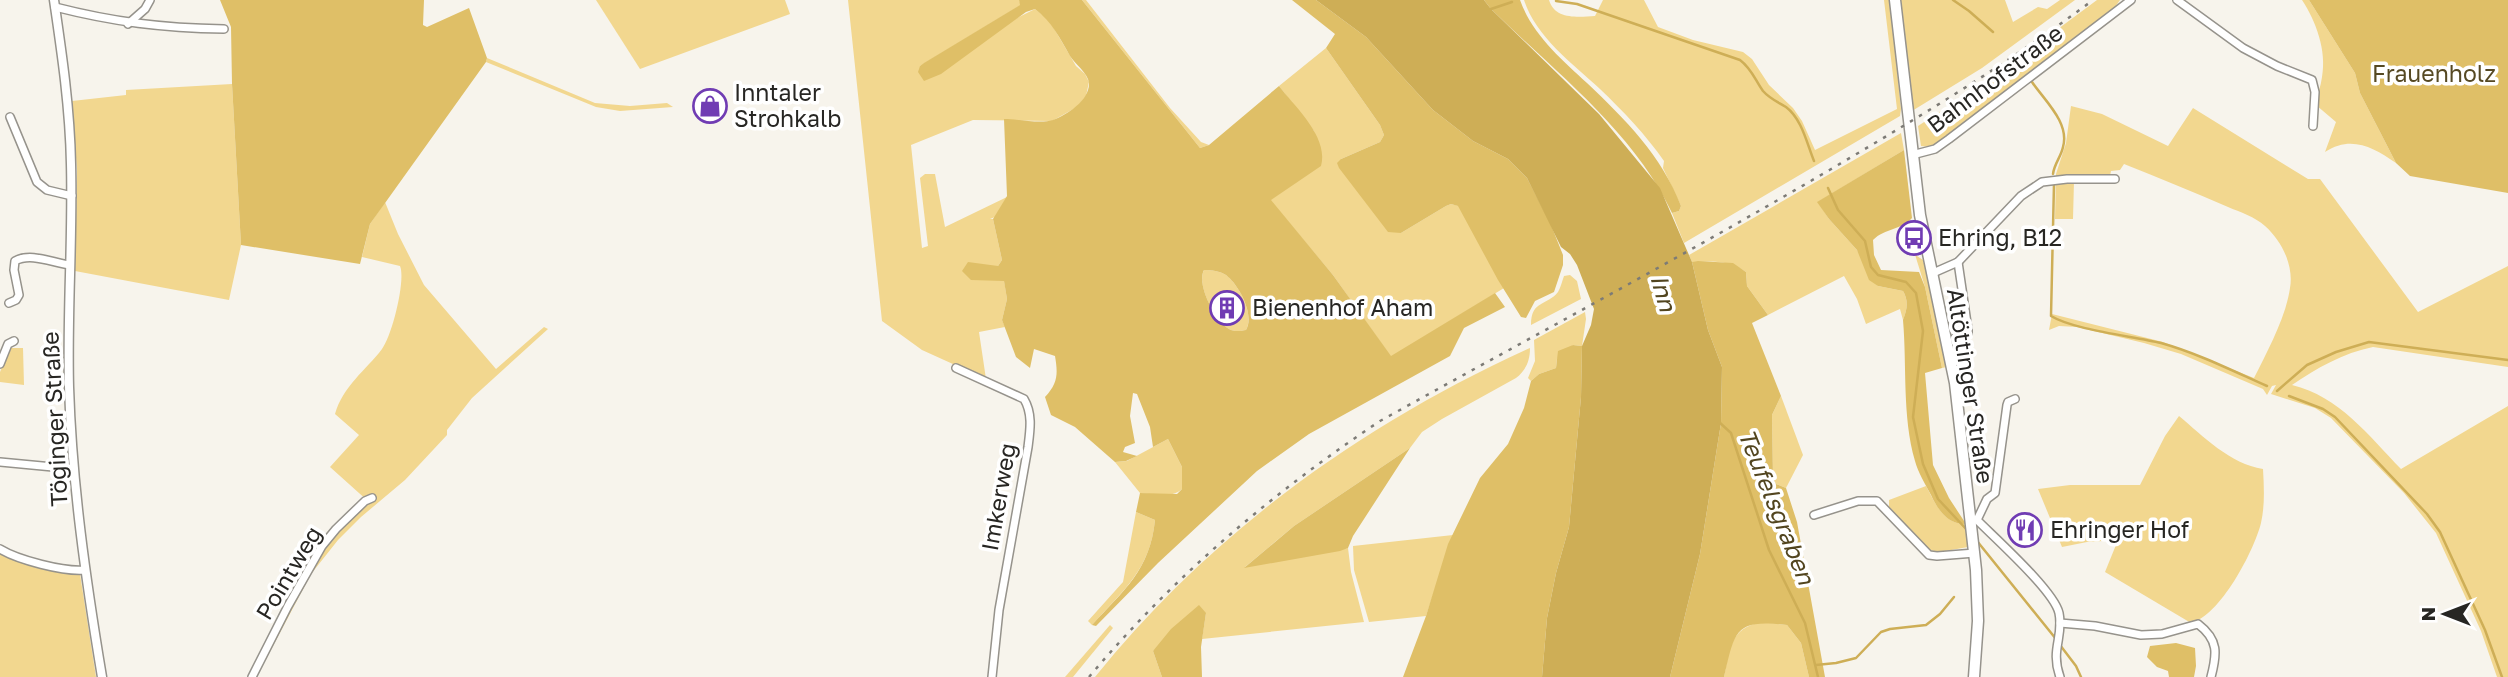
<svg xmlns="http://www.w3.org/2000/svg" width="2508" height="677" font-family="'Golos Text',sans-serif">
	<style>
		.green { fill: #f2d78f }
		.forest { fill: #dfbf67; fill-rule: evenodd }
		.water { fill: #ceae56 }
		.lines { fill: none; stroke-linecap: round; stroke-linejoin: round }
		.stream { stroke: #ceae56; stroke-width: 2.5 }
		.minor-casing { stroke: #96938c; stroke-width: 10 }
		.tertiary-casing { stroke: #96938c; stroke-width: 11 }
		.secondary-casing { stroke: #96938c; stroke-width: 13 }
		.minor { stroke: #fff; stroke-width: 7 }
		.tertiary { stroke: #fff; stroke-width: 8 }
		.secondary { stroke: #fff; stroke-width: 10 }
		.rail { stroke: #7d7b76; stroke-width: 2.5; stroke-dasharray: 3.5 7; stroke-linecap: butt }
		.labels { text-anchor: middle; stroke-width: 7; stroke-linejoin: round; paint-order: stroke }
		.park-label { font-size: 23px; fill: #564923; stroke: #fff }
		.street-label { font-size: 23px; fill: #272623; stroke: #fff }
		.poi-label { font-size: 23px; fill: #272623; stroke: #fff; text-anchor: start }
		.water-label { font-size: 24px; font-style: italic; fill: #52451f; stroke: #fff }
	</style>
	<rect width="100%" height="100%" fill="#f7f4ec"/>
	<g class="green">
		<path d="M596 0H785L790 14 640 69Z"/>
		<path d="M848 0H1019L1021 5 920 66 1035 9 1049 20 1076 66 1085 74 1089 82 1086 96 1077 107 1052 121 973 120 911 145 922 248 928 246 920 178 925 174H935L945 227 1007 197 995 217 990 219H993L1002 260 998 266H987L971 280H1004L1007 299 1002 320 1005 327 979 332 986 379 922 350 882 321Z"/>
		<path d="M1082 0H1086L1170 108 1201 142 1209 145 1200 148Z"/>
		<path d="M1524 0H1549C1555 20 1578 17 1595 16L1603 0H1644L1658 27 1693 40 1743 52 1752 59 1769 85 1793 108 1802 121 1815 150 1897 109 1884 0H1890L1901 109 1900 116 1684 243 1672 213 1679 211 1681 206 1663 168 1664 161C1646 135 1623 111 1600 89 1572 63 1536 37 1524 0Z"/>
		<path d="M1899 0H2005L2013 22 2038 7 2047 9 2060 0H2075L1982 68 1912 111 1907 55Z"/>
		<path d="M2097 0H2120L2111 13 1946 139 1930 147 1921 146 1918 126 2000 72Z"/>
		<path d="M2302 0H2309L2355 73 2360 93 2396 163C2373 147 2351 135 2325 152L2336 122 2316 105C2317 95 2321 86 2322 77 2327 51 2316 21 2302 0Z"/>
		<path d="M1326 48 1380 125 1384 135 1380 142 1341 159 1401 233 1446 206 1451 204 1459 206 1504 288 1391 357 1333 275 1270 200 1321 165 1314 131 1279 86Z"/>
		<path d="M487 58 595 103 630 106 667 103 673 107 620 111 596 107 486 62Z"/>
		<path d="M232 84 241 245 229 300 75 271 77 171 72 101 126 95V90Z"/>
		<path d="M2071 106 2102 114 2168 146 2193 108 2308 179H2320L2418 312 2508 266V367L2373 347C2343 353 2317 368 2292 385 2339 396 2369 436 2401 469L2508 406V677H2497L2481 631 2436 533 2404 493 2331 418 2315 408 2271 394 2276 385 2272 386 2267 395 2263 389 2181 354 2144 343 2077 327 2059 326 2049 330 2052 314 2163 342 2254 378C2267 352 2286 317 2290 288 2294 266 2282 241 2265 226 2255 217 2240 212 2228 207 2194 192 2159 178 2124 164L2120 170 2111 171 2110 176 2074 181 2073 219H2055L2056 174 2066 143Z"/>
		<path d="M1901 133 1904 150 1818 202 1829 219 1857 250 1878 286 1903 291C1909 301 1907 310 1903 320L1900 309 1866 324 1857 299 1844 276 1768 315 1747 286 1746 272C1729 260 1712 261 1692 262L1689 255Z"/>
		<path d="M385 202 398 234 424 285 496 369 544 327 548 329 472 398 447 430V435L405 480 361 517 338 540 311 574 265 661C285 618 303 573 333 536 343 523 357 513 369 502L330 467 359 435 335 414C343 386 366 370 382 349 392 336 406 280 400 266L362 257 370 224Z"/>
		<path d="M1912 234 1917 256 1923 260 1936 306 1947 367 1942 368 1925 287 1909 235Z"/>
		<path d="M1204 270C1211 270 1220 271 1226 275 1239 285 1255 315 1246 330 1241 331 1234 332 1229 329 1215 321 1196 284 1204 270Z"/>
		<path d="M1570 275 1577 281 1581 299 1531 325C1531 300 1547 306 1558 292 1561 287 1562 281 1564 276Z"/>
		<path d="M1585 312 1586 319 1582 346 1573 345 1557 359 1556 368 1539 374 1531 381 1528 378 1535 361 1534 340Z"/>
		<path d="M10 348H23L24 385 0 382V372Z"/>
		<path d="M1530 348C1530 361 1526 370 1516 378L1442 419 1422 432 1410 448 1294 526 1245 567 1348 548 1351 572 1364 622 1202 639 1206 613 1153 651 1162 677H1095C1212 532 1361 425 1530 348Z"/>
		<path d="M1781 396 1803 455 1786 488 1776 484 1773 478 1772 415Z"/>
		<path d="M2179 416C2203 436 2230 464 2263 469 2264 487 2265 505 2261 523 2254 551 2220 616 2191 623L2105 572 2118 540 2087 542 2062 547 2038 489 2070 485H2140L2165 436Z"/>
		<path d="M1168 439 1182 467V489C1171 499 1154 494 1140 493L1115 462 1127 461Z"/>
		<path d="M1926 486C1935 503 1944 525 1966 524L1968 547 1940 552 1929 550 1889 507V500Z"/>
		<path d="M1136 512 1155 520C1150 570 1124 589 1092 625L1088 621 1123 582Z"/>
		<path d="M1453 535 1426 616 1369 622 1354 570 1353 546Z"/>
		<path d="M0 554 80 574 96 677H0Z"/>
		<path d="M1762 622 1787 625 1801 643 1809 677H1724C1730 650 1729 628 1762 622Z"/>
		<path d="M1110 625 1113 628 1073 677H1065Z"/>
	</g>
	<g class="forest">
		<path d="M220 0H424L423 25 427 27 469 8 487 58 486 62 370 224 360 264 241 245 232 84 231 27Z"/>
		<path d="M1019 0H1082L1200 148 1209 145 1279 86C1295 107 1329 137 1321 166L1271 200 1333 275 1391 356 1495 293 1505 307 1464 328 1450 356 1309 434 1257 471 1158 563 1096 626 1092 625C1124 590 1150 570 1155 520L1136 512 1140 493 1177 494 1182 489V467L1168 439 1153 447 1150 427 1137 394 1133 393 1130 416 1135 443 1125 447 1123 452 1137 456 1126 461 1115 462 1075 427 1051 415 1045 397C1058 383 1058 374 1055 356L1034 349 1030 368 1016 357 1002 320 1007 299 1004 281 971 280 962 271 968 262 998 266 1002 260 993 219 1007 196 1004 119C1018 119 1040 124 1053 120 1067 115 1090 100 1089 83 1088 73 1075 64 1070 56 1060 38 1052 22 1035 9L1026 12 941 74 924 81 918 72 920 66 924 63 1020 5ZM1204 270C1211 270 1220 271 1226 275 1239 285 1255 315 1246 330 1241 331 1234 332 1229 329 1215 321 1196 284 1204 270Z"/>
		<path d="M1292 0H1316L1366 37 1433 110 1473 141 1508 159 1527 178 1551 225 1563 255V265L1554 292 1535 301 1526 318 1521 317 1498 280 1458 206 1451 204 1446 206 1401 233 1388 232 1339 168 1337 163 1341 159 1380 142 1384 135 1380 125 1326 48 1335 34Z"/>
		<path d="M1484 0H1520C1532 34 1561 59 1587 83 1625 119 1662 156 1681 206L1679 211 1672 213C1634 132 1554 71 1491 9Z"/>
		<path d="M2309 0H2508V193L2410 176 2396 163 2360 93 2355 73Z"/>
		<path d="M1904 150 1912 218C1902 230 1885 228 1873 240L1874 255 1881 270 1919 272 1925 287 1942 368 1925 373 1933 465 1949 498 1966 524C1948 525 1938 510 1931 495 1925 484 1918 472 1915 461 1902 416 1907 366 1903 320 1907 310 1909 301 1903 291L1878 286 1869 280 1857 250 1829 219 1817 202Z"/>
		<path d="M1698 261 1733 263 1746 272 1747 286 1768 315 1752 323 1781 396 1772 415 1773 477 1776 484 1786 488 1797 522 1825 677H1809L1801 643 1787 625C1735 619 1735 630 1724 677H1670L1700 554 1721 423 1722 367 1708 330 1692 262Z"/>
		<path d="M1573 345 1582 346 1581 397 1569 527 1556 573 1547 618 1542 677H1403L1426 616 1448 544 1480 478 1508 444 1524 408 1531 381 1539 374 1556 368 1558 351Z"/>
		<path d="M1410 448 1353 536 1348 548 1340 551 1244 568 1294 526Z"/>
		<path d="M1199 605 1206 613 1201 647 1202 677H1162L1153 651 1171 629Z"/>
		<path d="M2176 643 2195 648 2196 666 2194 677H2169L2168 671 2157 667 2147 657 2150 646Z"/>
	</g>
	<path class="water" d="M1316 0H1484L1491 9 1599 114 1660 188 1692 262 1708 330 1722 367 1721 423 1700 554 1670 677H1542L1547 618 1556 573 1569 527 1581 397 1582 346 1591 325 1594 309 1577 265 1570 254 1561 247 1527 178 1508 159 1473 141 1433 110 1366 37Z"/>
	<g class="lines">
		<g class="stream">
			<path d="M1953 0 1969 11 1993 32"/>
			<path d="M1556 1 1577 4 1740 60C1752 69 1755 80 1763 91 1770 99 1778 102 1786 107 1802 119 1807 144 1814 161"/>
			<path d="M1491 9 1512 2"/>
			<path d="M2032 82C2045 101 2070 123 2063 147 2061 157 2054 164 2053 174"/>
			<path d="M2054 184 2051 316C2074 330 2132 336 2161 343 2197 353 2233 371 2267 386"/>
			<path d="M1828 188 1838 210 1865 241 1871 267 1878 275 1906 282 1916 293 1923 331 1913 417 1923 464 1938 499 1968 531"/>
			<path d="M2277 391 2307 365 2336 352 2369 342 2508 360"/>
			<path d="M2289 396 2323 409 2335 417 2427 514 2440 532 2485 630 2502 677"/>
			<path d="M1719 422 1731 433 1769 550 1805 623 1818 677"/>
			<path d="M1977 541 2056 639"/>
			<path d="M2060 645 2076 666 2081 677"/>
			<path d="M1816 665 1836 663 1856 658 1881 632 1890 629 1926 625 1940 614 1954 597"/>
		</g>
		<g class="minor-casing">
			<g id="minor">
				<path d="M2177 0 2243 48 2277 66 2312 80 2315 92 2313 126"/>
				<path d="M55 7C114 22 162 28 224 29"/>
				<path d="M128 24 145 9 150 0"/>
				<path d="M10 117 37 182 47 190 72 196"/>
				<path d="M1912 155 1935 149 1949 139 2131 0"/>
				<path d="M1933 273 1958 262 2021 196 2042 182 2067 179H2115"/>
				<path d="M9 303 16 300 19 295 14 270 15 261C31 252 53 263 70 265"/>
				<path d="M1955 338 1968 333V330L1958 262"/>
				<path d="M0 364 8 344 14 341"/>
				<path d="M956 368 1024 399C1033 414 1030 431 1028 447L999 610 992 677"/>
				<path d="M0 462 74 469"/>
				<path d="M1814 515 1858 501H1877L1929 555 1937 556 1975 553"/>
				<path d="M1971 520H1977C1996 539 2054 591 2059 613 2064 637 2050 649 2060 677"/>
				<path d="M1977 520 1987 499 1995 493 2007 405 2008 402 2015 399"/>
				<path d="M0 549C18 560 64 572 85 570"/>
				<path d="M2060 623 2095 626 2141 635 2162 634 2198 624C2219 640 2217 654 2211 677"/>
				<path d="M252 677 288 606 322 546 336 529 365 501 372 498"/>
			</g>
		</g>
		<g class="tertiary-casing">
			<path id="tertiary" d="M54 0C62 54 70 109 71 164 73 238 67 312 69 387 72 484 86 581 102 677"/>
		</g>
		<g class="secondary-casing">
			<path id="secondary" d="M1895 0 1920 215 1955 383 1976 570 1978 621 1974 677"/>
		</g>
		<use href="#minor" class="minor"/>
		<use href="#tertiary" class="tertiary"/>
		<use href="#secondary" class="secondary"/>
		<path class="rail" d="M1089 677C1173 577 1272 493 1380 421 1535 335 1691 252 1843 162 1929 111 2013 60 2093 0"/>
	</g>
	<defs>
		<g id="shop-ring" transform="scale(1.75)"><circle r="9.5" fill="#fff" stroke="#703cb3" stroke-width="1.5"/><path d="M-5-2.5h2.3a2.7 3.5 0 0 1 5.4 0H5L5.5 6h-11ZM-1.5-2.5h3a1.5 2.3 0 0 0-3 0Z" fill="#703cb3"/></g>
		<g id="bus-ring" transform="scale(1.75)"><circle r="9.5" fill="#fff" stroke="#703cb3" stroke-width="1.5"/><path d="M-5-6H5V4H4V6H2V4H-2V6H-4V4H-5ZM-3.5-4V0h7V-4ZM-3.5 1.2v1.5H-2V1.2ZM2 1.2v1.5H3.5V1.2Z" fill="#703cb3"/></g>
		<g id="building-ring" transform="scale(1.75)"><circle r="9.5" fill="#fff" stroke="#703cb3" stroke-width="1.5"/><path d="M-4-6H4V6H1V3H-1V6H-4ZM-2.5-4.3h1.7v1.8h-1.7ZM.8-4.3h1.7v1.8H.8ZM-2.5-1h1.7V.8h-1.7ZM.8-1h1.7V.8H.8Z" fill="#703cb3"/></g>
		<g id="restaurant-ring" transform="scale(1.75)"><circle r="9.5" fill="#fff" stroke="#703cb3" stroke-width="1.5"/><path d="M-5-6h1v4h1v-4h1v4h1v-4h1v5L-1.5 .5V6h-2V.5L-5-1ZM5-6V6H3V1.5H1.5Q1.5-4 5-6Z" fill="#703cb3"/></g>
	</defs>
	<g fill-rule="evenodd">
		<use href="#shop-ring" x="710" y="106"/>
		<use href="#bus-ring" x="1914" y="238"/>
		<use href="#building-ring" x="1227" y="308"/>
		<use href="#restaurant-ring" x="2025" y="530"/>
	</g>
	<g class="labels">
		<g class="park-label">
			<text x="2434" y="82">Frauenholz</text>
		</g>
		<g class="street-label">
			<text transform="translate(1995 79) rotate(-37)" y="8">Bahnhofstraße</text>
			<text transform="translate(1970 386) rotate(81)" y="8">Altöttinger Straße</text>
			<text transform="translate(55 419) rotate(-93)" y="8">Töginger Straße</text>
			<text transform="translate(999 497) rotate(-80)" y="8">Imkerweg</text>
			<text transform="translate(289 573) rotate(-59)" y="8">Pointweg</text>
		</g>
		<g class="poi-label">
			<text x="734" y="101">Inntaler<tspan x="734" dy="26">Strohkalb</tspan></text>
			<text x="1938" y="246">Ehring, B12</text>
			<text x="1252" y="316">Bienenhof Aham</text>
			<text x="2050" y="538">Ehringer Hof</text>
		</g>
		<g class="water-label">
			<text transform="translate(1663 293) rotate(74)" y="8">Inn</text>
			<text transform="translate(1776 507) rotate(68)" y="8">Teufelsgraben</text>
		</g>
	</g>
	<g transform="translate(2445 614) rotate(270)" stroke="#ffffff" stroke-width="5" paint-order="stroke">
	<path d="M0-5L12 26L0 18L-12 26Z" fill="#272623"/>
	<text y="-10" font-size="19" font-weight="bold" text-anchor="middle" fill="#272623">N</text>
	</g>
</svg>
